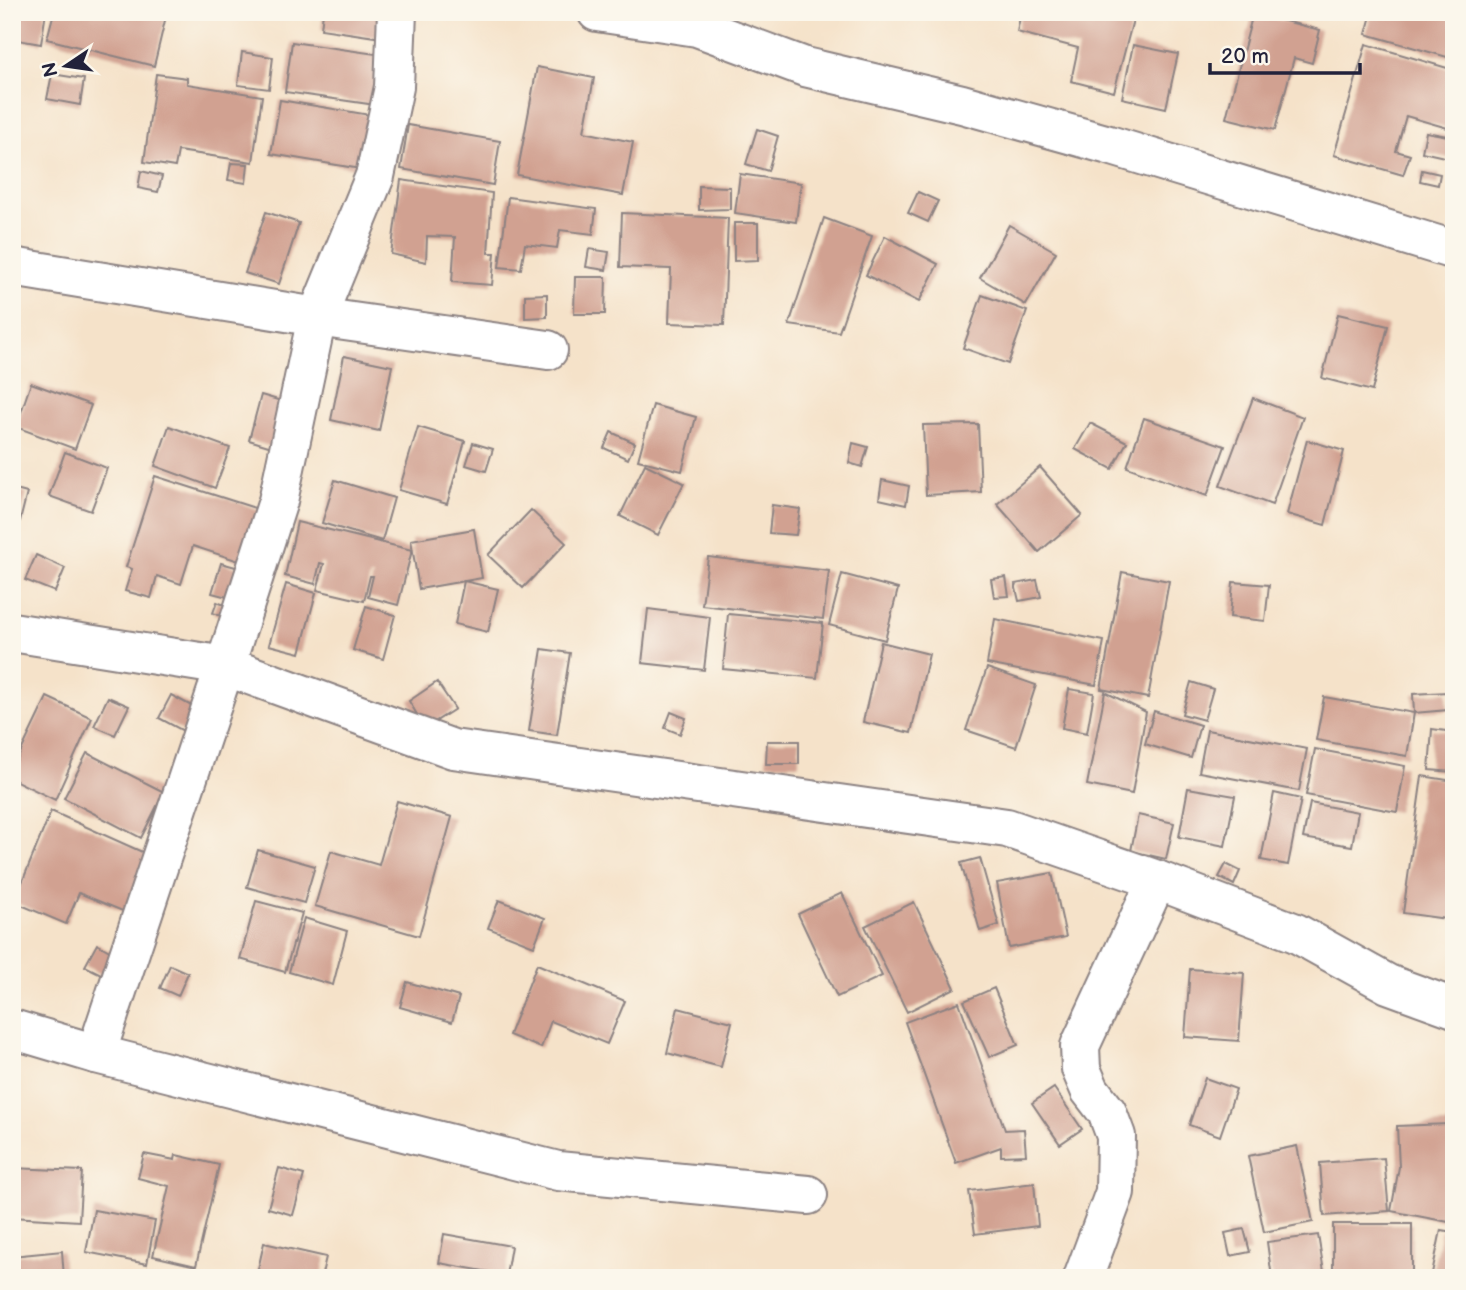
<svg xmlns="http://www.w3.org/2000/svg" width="1466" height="1290" font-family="'Balsamiq Sans',sans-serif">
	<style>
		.building { fill: #d1a191 }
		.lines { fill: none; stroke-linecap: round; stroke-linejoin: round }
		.street-casing { stroke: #8c8282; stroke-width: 42 }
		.street { stroke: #fff; stroke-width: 38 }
	</style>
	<rect width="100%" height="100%" fill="#fbf7ec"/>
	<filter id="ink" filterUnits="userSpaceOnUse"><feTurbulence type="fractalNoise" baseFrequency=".0143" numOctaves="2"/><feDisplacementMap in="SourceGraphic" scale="14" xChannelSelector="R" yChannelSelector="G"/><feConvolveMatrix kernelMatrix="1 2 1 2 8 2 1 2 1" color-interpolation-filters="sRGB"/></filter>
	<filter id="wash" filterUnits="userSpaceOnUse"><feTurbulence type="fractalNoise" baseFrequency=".00686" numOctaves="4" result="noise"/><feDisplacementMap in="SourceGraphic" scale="28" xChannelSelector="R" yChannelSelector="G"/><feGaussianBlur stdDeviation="1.57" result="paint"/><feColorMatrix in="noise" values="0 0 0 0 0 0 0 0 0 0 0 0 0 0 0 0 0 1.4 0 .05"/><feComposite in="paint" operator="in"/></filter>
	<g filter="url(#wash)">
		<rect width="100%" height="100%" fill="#f5e2c9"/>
		<g id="blocks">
			<g class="building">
				<path d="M12 12H46L41 44 12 39Z"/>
				<path d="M54 12H167L154 66 47 39Z"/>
				<path d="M323 12H385L382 38 321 29Z"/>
				<path d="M1021 12H1135L1114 92 1071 81 1078 48 1017 32Z"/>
				<path d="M1372 12H1454V59L1366 34Z"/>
				<path d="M1253 13 1320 30 1312 63 1294 58 1275 130 1226 118Z"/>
				<path d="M292 42 383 55 376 105 285 92Z"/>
				<path d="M1366 44 1454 70V121L1451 129 1406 116 1396 151 1410 155 1403 175 1334 155Z"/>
				<path d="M1133 45 1178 54 1166 108 1122 98Z"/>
				<path d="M242 52 273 57 269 89 238 85Z"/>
				<path d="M537 67 594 78 584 132 633 142 623 195 517 175Z"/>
				<path d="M52 74 84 79 80 105 47 99Z"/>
				<path d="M156 74 187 78V84L262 96 253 162 178 151 175 167 144 162Z"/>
				<path d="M280 100 370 115 361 169 271 154Z"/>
				<path d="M408 125 500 141 493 185 401 169Z"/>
				<path d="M757 129 778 136 768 171 746 164Z"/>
				<path d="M1426 132 1453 137 1449 158 1422 152Z"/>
				<path d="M231 163 248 164 246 183 228 180Z"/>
				<path d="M1422 170 1440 174 1438 185 1420 181Z"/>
				<path d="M141 171 162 176 158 192 138 188Z"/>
				<path d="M740 174 801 183 796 222 735 213Z"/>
				<path d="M401 180 492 193 488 253H495L492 285 452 282 455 237 427 236 426 262 391 254Z"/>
				<path d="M699 186 730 187V209L699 210Z"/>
				<path d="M918 192 938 201 928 222 908 213Z"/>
				<path d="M508 197 596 209 593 234 560 230 557 248 525 244 521 269 499 267Z"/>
				<path d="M266 212 299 223 279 284 245 273Z"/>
				<path d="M622 213 728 218 724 325 669 323 671 269 620 267Z"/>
				<path d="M824 218 872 236 839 332 789 325Z"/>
				<path d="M734 223H758V260L734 261Z"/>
				<path d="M1009 225 1056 252 1026 305 980 278Z"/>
				<path d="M885 236 938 264 919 302 866 275Z"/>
				<path d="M589 249 609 252 606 270 586 267Z"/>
				<path d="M575 277H606L605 314H574Z"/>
				<path d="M547 294V317L525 318V295Z"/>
				<path d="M982 295 1027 311 1008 364 963 348Z"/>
				<path d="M1338 314 1388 326 1372 391 1322 378Z"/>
				<path d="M344 356 392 366 379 431 331 420Z"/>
				<path d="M31 383 91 405 75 449 16 427Z"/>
				<path d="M261 395 288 403 275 448 249 440Z"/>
				<path d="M1253 398 1303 417 1272 505 1220 486Z"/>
				<path d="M653 405 696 417 682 471 638 460Z"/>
				<path d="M1144 418 1225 446 1207 496 1127 467Z"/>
				<path d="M1090 423 1127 442 1112 469 1075 449Z"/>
				<path d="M978 424 981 492 926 495 923 425Z"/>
				<path d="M169 426 230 448 215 488 155 466Z"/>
				<path d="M418 427 465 441 447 504 399 490Z"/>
				<path d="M611 432 635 443 628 459 604 448Z"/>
				<path d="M1307 440 1344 451 1325 525 1287 514Z"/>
				<path d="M473 443 493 449 486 471 466 465Z"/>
				<path d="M853 443 868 447 862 467 849 463Z"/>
				<path d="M65 452 107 468 91 511 49 496Z"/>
				<path d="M645 464 684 483 658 535 620 516Z"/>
				<path d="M1040 467 1082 515 1039 552 997 504Z"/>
				<path d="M155 476 261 510 245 563 193 546 181 584 157 576 151 598 125 591 132 569 126 567Z"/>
				<path d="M335 480 394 498 382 541 322 523Z"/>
				<path d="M882 480 909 486 906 505 879 499Z"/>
				<path d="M12 489 27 493 20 521 12 519Z"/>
				<path d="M772 505 800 509 796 535 769 533Z"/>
				<path d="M531 510 566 543 523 588 488 555Z"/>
				<path d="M297 522 412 550 398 605 368 597 373 576H370L364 601 317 590 324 564 320 563 315 584 285 576Z"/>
				<path d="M474 529 482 578 419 589 411 540Z"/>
				<path d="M36 555 65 568 55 592 25 580Z"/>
				<path d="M708 557 829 571 823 619 702 605Z"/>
				<path d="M221 563 243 569 235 599 212 593Z"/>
				<path d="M1122 572 1169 581 1148 698 1101 689Z"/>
				<path d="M842 574 898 589 885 640 829 625Z"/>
				<path d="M1006 577 1009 596 994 597 991 579Z"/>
				<path d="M1037 580 1041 597 1019 601 1015 584Z"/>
				<path d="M464 581 498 589 488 632 455 624Z"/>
				<path d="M1233 582 1269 585 1265 621 1230 617Z"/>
				<path d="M286 584 316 593 300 653 269 645Z"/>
				<path d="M217 602 232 608 229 619 213 613Z"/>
				<path d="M366 606 395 615 383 659 353 650Z"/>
				<path d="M648 609 710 617 704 670 642 663Z"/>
				<path d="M728 614 823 623 817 678 723 669Z"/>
				<path d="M995 619 1104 641 1096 685 987 664Z"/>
				<path d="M881 642 929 654 911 733 863 722Z"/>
				<path d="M542 649 570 653 557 735 529 731Z"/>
				<path d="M987 668 1036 685 1016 747 966 730Z"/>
				<path d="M437 682 455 709 425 728 409 701Z"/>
				<path d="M1191 682 1213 689 1204 720 1182 714Z"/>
				<path d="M1069 689 1094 693 1087 733 1062 728Z"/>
				<path d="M1105 692 1146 712 1132 794 1087 785Z"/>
				<path d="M1447 692 1448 710 1414 713 1413 694Z"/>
				<path d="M171 695 199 710 187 733 159 718Z"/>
				<path d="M47 697 92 718 55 800 12 779V770Z"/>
				<path d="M108 697 129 706 115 735 94 726Z"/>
				<path d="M1324 697 1414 713 1407 756 1316 740Z"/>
				<path d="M1154 711 1200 725 1191 758 1145 744Z"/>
				<path d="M671 712 686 718 680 734 665 728Z"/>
				<path d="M1432 729 1454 732V772L1429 770Z"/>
				<path d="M1207 730 1307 749 1299 791 1199 772Z"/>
				<path d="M767 741H799V764H766Z"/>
				<path d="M1315 749 1405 766 1397 812 1306 795Z"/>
				<path d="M87 753 164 792 141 838 64 798Z"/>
				<path d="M1422 776 1454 781V920L1403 913Z"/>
				<path d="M1188 788 1235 796 1225 846 1179 837Z"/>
				<path d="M1274 793 1301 799 1288 865 1261 860Z"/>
				<path d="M397 801 452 817 419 936 315 906 331 851 379 865Z"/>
				<path d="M1310 803 1358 812 1352 846 1303 838Z"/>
				<path d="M51 811 149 855 125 912 79 893 66 924 14 902Z"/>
				<path d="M1138 815 1174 823 1166 859 1131 851Z"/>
				<path d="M258 850 315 866 304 903 247 887Z"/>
				<path d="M980 858 999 925 980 931 961 863Z"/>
				<path d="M1226 864 1240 871 1234 885 1219 877Z"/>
				<path d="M1052 873 1066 937 1009 948 997 883Z"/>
				<path d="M842 893 882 976 837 997 798 914Z"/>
				<path d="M499 900 545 918 534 946 488 928Z"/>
				<path d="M256 901 302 913 285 972 240 959Z"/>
				<path d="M914 902 955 988 907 1012 865 926Z"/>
				<path d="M304 918 347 931 333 985 289 972Z"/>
				<path d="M97 944 120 957 109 978 85 966Z"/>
				<path d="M537 964 625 1001 607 1044 551 1021 541 1048 509 1035Z"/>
				<path d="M170 965 188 973 178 996 160 988Z"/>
				<path d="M1190 969 1244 973 1239 1041 1185 1037Z"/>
				<path d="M407 982 459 997 452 1022 400 1007Z"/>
				<path d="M994 988 1018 1045 989 1057 964 1001Z"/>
				<path d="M959 1002 1005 1130 1024 1129 1026 1155 1001 1156V1147L956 1163 905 1022Z"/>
				<path d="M678 1008 732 1022 721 1067 667 1053Z"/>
				<path d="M1205 1078 1236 1089 1220 1136 1189 1125Z"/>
				<path d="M1054 1088 1082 1129 1060 1144 1032 1103Z"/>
				<path d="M1449 1124 1451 1170H1454V1223L1391 1211 1399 1167 1397 1126Z"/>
				<path d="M1297 1146 1313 1222 1264 1232 1248 1156Z"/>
				<path d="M144 1154 175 1160 176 1155 219 1165 196 1266 153 1256 169 1186 138 1178Z"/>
				<path d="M1384 1158 1389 1211 1324 1216 1320 1163Z"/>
				<path d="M12 1168 82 1171 79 1221 12 1217Z"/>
				<path d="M279 1168 304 1175 293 1215 268 1208Z"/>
				<path d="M1034 1183 1038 1226 975 1234 969 1191Z"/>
				<path d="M94 1210 155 1221 147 1264 86 1252Z"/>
				<rect x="1333" y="1224" width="79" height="52"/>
				<path d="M1244 1229 1250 1252 1230 1256 1225 1233Z"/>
				<path d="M1441 1230 1454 1232V1278H1431Z"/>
				<path d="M444 1234 511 1246 506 1275 439 1263Z"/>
				<path d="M1318 1235 1325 1278H1272L1267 1242Z"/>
				<path d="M264 1243 326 1257 321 1278H256Z"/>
				<path d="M62 1251 64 1278H12V1256Z"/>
				<path d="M611 1273 634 1276 633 1278H611Z"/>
			</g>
		</g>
	</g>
	<g filter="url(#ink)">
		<use href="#blocks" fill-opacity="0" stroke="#8c8282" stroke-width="2"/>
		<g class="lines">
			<g class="street-casing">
				<g id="street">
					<path d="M597 12 697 27 805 67 962 104 1109 145 1454 250"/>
					<path d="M12 267 317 317 548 350"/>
					<path d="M12 632 225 666 278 501 317 317 375 176 394 87 397 12"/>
					<path d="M12 1029 96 1054 558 1171 808 1195"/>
					<path d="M96 1054 225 666 453 749 1007 828 1157 880 1296 933 1388 984 1454 1008"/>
					<path d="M1083 1278 1115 1192 1116 1136 1107 1112 1090 1090 1081 1069 1080 1046 1157 880"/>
				</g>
			</g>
			<use href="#street" class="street"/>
		</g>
	</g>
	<rect width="1466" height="1290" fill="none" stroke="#fbf7ec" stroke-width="42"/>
	<g transform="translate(66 66) rotate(257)" stroke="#fbf7ec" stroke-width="5" paint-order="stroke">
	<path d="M0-5L12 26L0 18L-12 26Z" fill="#22223b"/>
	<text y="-10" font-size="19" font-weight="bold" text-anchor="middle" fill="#22223b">N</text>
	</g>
	<path d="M1210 63v10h150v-10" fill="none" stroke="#22223b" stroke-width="3.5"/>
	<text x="1221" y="63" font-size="21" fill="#22223b" stroke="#fbf7ec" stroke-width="5" paint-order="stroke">20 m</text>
</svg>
